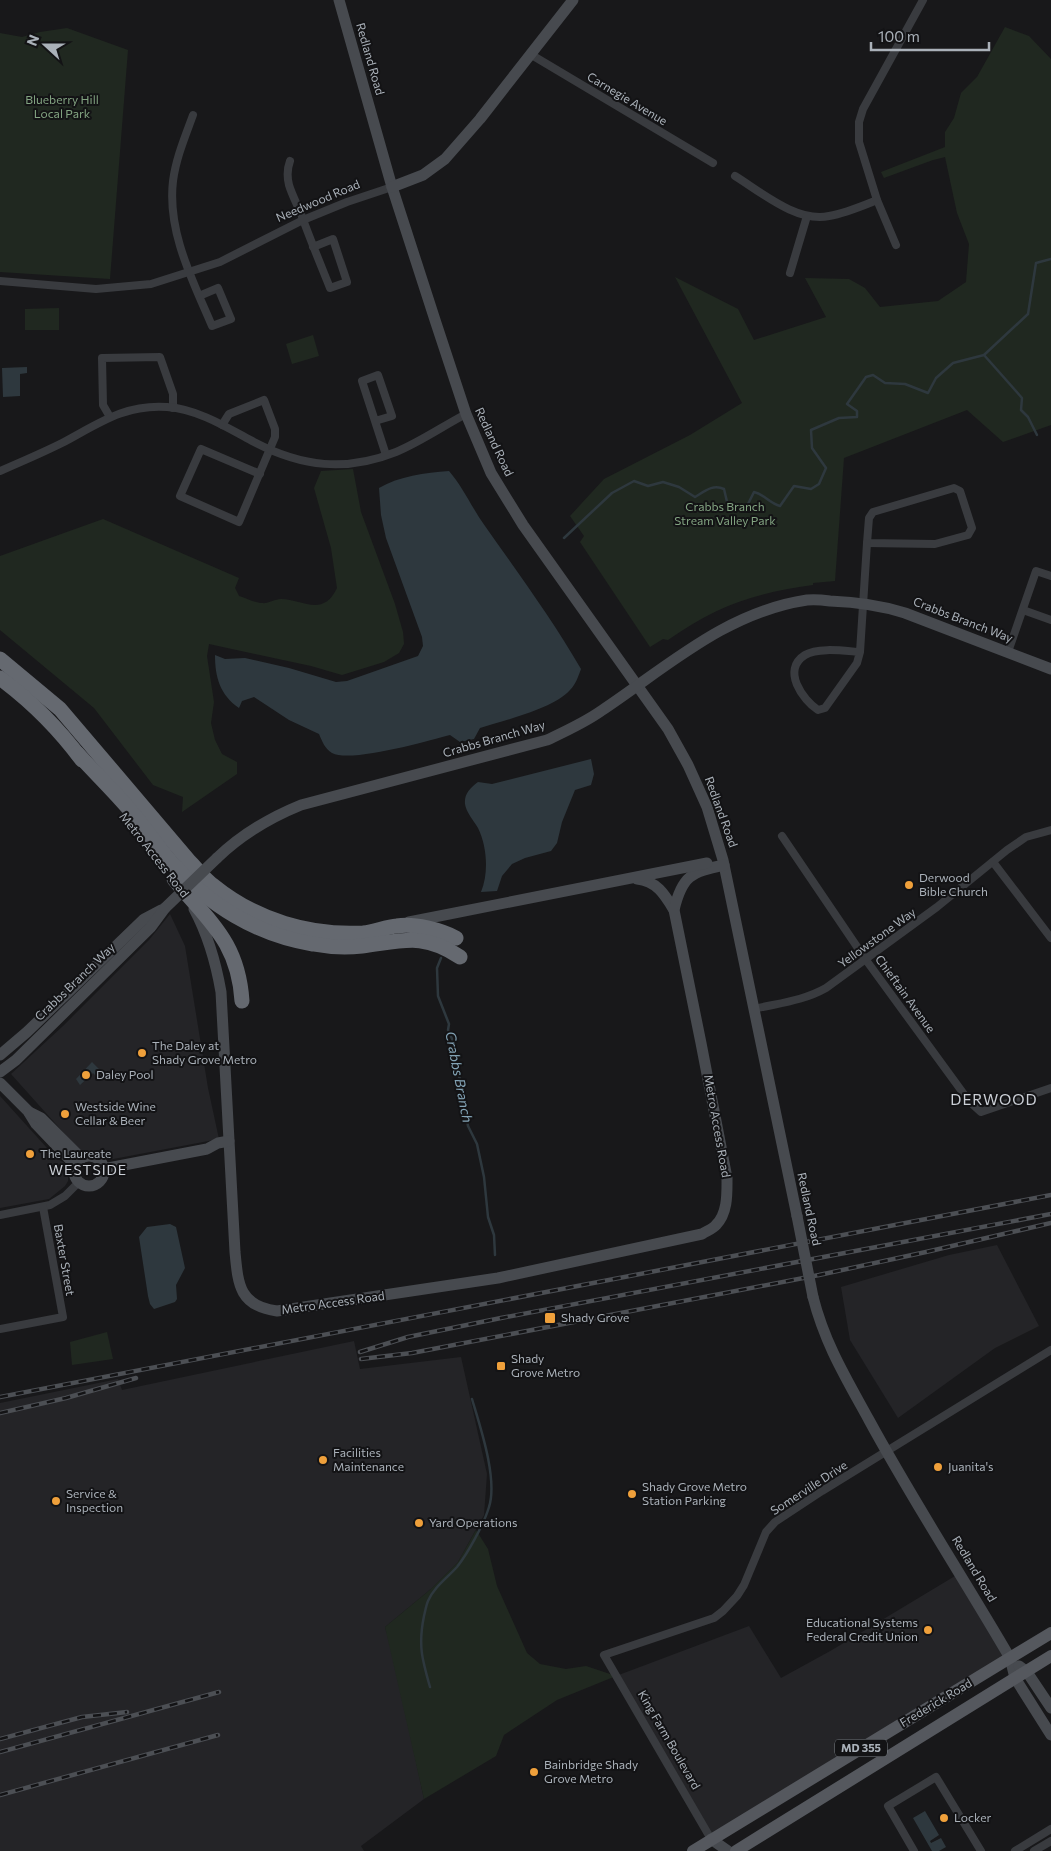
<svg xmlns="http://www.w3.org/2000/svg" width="1051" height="1851" font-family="Commissioner,sans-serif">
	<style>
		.built { fill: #242427 }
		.green { fill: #202820 }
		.water { fill: #2e383e }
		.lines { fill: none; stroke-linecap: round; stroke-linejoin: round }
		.stream { stroke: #2e383e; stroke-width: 2.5 }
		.street { stroke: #393b3f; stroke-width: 8 }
		.secondary { stroke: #474a4f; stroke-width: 11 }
		.primary { stroke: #55585e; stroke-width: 12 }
		.highway { stroke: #656970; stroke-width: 15 }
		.rail-casing { stroke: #4c4f54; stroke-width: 4.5 }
		.rail { stroke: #131315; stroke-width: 2.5; stroke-dasharray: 8; stroke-linecap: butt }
		.secondary-bridge { stroke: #474a4f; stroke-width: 11 }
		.poi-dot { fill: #efa03b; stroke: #131315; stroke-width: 2 }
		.labels { text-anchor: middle; stroke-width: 4; stroke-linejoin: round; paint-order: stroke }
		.shield { fill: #131315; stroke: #7d8288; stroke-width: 1 }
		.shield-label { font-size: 11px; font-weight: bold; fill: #aab1b9 }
		.street-label { font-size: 12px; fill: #aab1b9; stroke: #131315 }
		.park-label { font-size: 12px; fill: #83a482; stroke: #131315 }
		.poi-label { font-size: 12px; fill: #aab1b9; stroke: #131315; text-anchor: start }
		.water-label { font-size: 14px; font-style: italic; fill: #82a2b4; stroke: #131315 }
		.neighbourhood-label { font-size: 14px; letter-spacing: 1px; fill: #cbcfd6; stroke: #131315 }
		.quarter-label { font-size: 15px; letter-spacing: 1px; fill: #cbcfd6; stroke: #131315 }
	</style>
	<rect width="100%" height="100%" fill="#18181a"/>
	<g class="built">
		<path d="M170 914 185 946 208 1088 219 1139 108 1160 94 1153 80 1151 11 1074 63 1026 149 940Z"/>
		<path d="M0 1096 56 1158 68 1165V1181L65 1186 49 1199 0 1208Z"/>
		<path d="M997 1245 1039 1326 995 1348 898 1418 850 1340 841 1287 949 1255Z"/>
		<path d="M354 1341 360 1369 461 1357 487 1474 484 1515 458 1562 431 1589 385 1627 392 1650 424 1799 361 1846 364 1851H0V1403L118 1379 122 1390Z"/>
		<path d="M960 1573 1013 1657 711 1839 616 1676 749 1626 781 1678 832 1650Z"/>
	</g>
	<g class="green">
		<path d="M1005 27 1029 36 1051 59V425L1003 442 967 410 844 458 835 581 813 583V585C754 593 716 606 668 640L663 639 650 647 580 542 584 536 570 516 604 479 690 435 742 403 675 277 738 309 754 340 826 317 805 278 849 279 865 288 880 307 938 301 966 282 969 244 957 213 945 157 933 160 884 178 881 172 945 147V132L954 118 961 93 977 77Z"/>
		<path d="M67 28 128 50 110 279 0 272V33L22 37 40 32Z"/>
		<path d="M59 308V330H25V309Z"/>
		<path d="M313 335 319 356 292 364 286 344Z"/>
		<path d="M353 469 361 512 395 604 403 632 404 644 399 653 384 662 342 675 311 666 209 644 207 656 214 702 211 723 215 740 222 754 237 762V774L182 812 183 797 153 785 94 708 0 630V556L103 519 239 578 235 588 239 596C246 598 255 603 262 603 268 604 275 599 281 599 302 599 323 618 337 588L331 548 314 488 321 471Z"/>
		<path d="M107 1332 113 1359 72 1365 70 1342Z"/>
		<path d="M476 1530 488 1549 497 1586 527 1653 540 1664 566 1669 586 1666 616 1676 557 1700 504 1735 496 1756 424 1799 385 1627 431 1589 458 1562Z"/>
	</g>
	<g class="water">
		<path d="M27 367V373L20 374V396L3 397 2 368Z"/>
		<path d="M449 471C463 487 472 508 485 526 518 573 552 619 581 669 578 677 576 684 570 690 553 709 505 720 480 728L474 739 460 742 450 735C427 741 351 763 332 753 325 749 322 741 319 734L289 720 254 697 242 701 239 708C220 695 215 677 215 655L225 659 245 658 289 668 336 682 347 681 418 656 423 646 422 637 386 538 381 515 379 488C399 476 425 473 449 471Z"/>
		<path d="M591 759 594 774 591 785 575 790 562 822 557 843 551 851 525 858 512 864 502 876 497 891 481 892C489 873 487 846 478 828 474 821 466 812 465 804 464 794 470 788 478 782L492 784Z"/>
		<path d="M92 1062 101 1071 96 1076 93 1073 80 1085 76 1079Z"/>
		<path d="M170 1224 176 1227 185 1268 176 1285 177 1299 175 1302 154 1309 150 1304 148 1296 139 1237 147 1227Z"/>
		<path d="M925 1811 939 1835 930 1841 931 1843 941 1838 946 1847 939 1851H932L913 1818Z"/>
	</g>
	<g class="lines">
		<g class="stream">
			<path d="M984 355 1022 398 1021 410 1028 417 1037 435"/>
			<path d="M564 538 612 493 634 481 648 486 663 482 679 487 695 497C705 491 713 484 724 489L728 506 735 507 747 506 754 492C764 494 769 503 780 506L794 486 811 489 819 484 826 468 812 448 811 430 839 418 857 417V411L847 404 866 377 873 375 885 383 905 384 928 393 936 378 953 363 984 355 1028 314 1036 263 1051 259"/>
			<path d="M441 958 437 968 438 996 449 1024 448 1030 453 1041 468 1126 477 1144 484 1177 488 1217 494 1235 495 1255"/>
			<path d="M430 1687C422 1659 418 1645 424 1616 425 1612 426 1606 428 1601 434 1587 447 1578 457 1567 468 1553 484 1524 489 1507 498 1479 480 1426 472 1399"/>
		</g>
		<g class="street">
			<path d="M530 54 713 163"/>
			<path d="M193 115C185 137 176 158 173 181 167 232 193 281 212 326L231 319 218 288 199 296"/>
			<path d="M290 161C287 169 287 177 289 185 292 195 297 204 301 214 310 239 320 263 330 288L347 282 333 239 313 247"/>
			<path d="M735 176C761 192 797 223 829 216 846 213 862 206 877 200"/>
			<path d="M896 245 877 200 859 142V122L863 109 923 0"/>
			<path d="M790 273 807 216"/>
			<path d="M0 281 96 289 151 284 220 262 303 220 347 202 392 187"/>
			<path d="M110 417 103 405 102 358 160 357 173 394V408"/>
			<path d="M375 421 392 416 378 375 362 381 386 455"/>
			<path d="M222 425 229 414 264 400 275 429V437L239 522 180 496 201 449 260 474"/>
			<path d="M0 471C21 462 42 453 62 443 98 424 124 404 167 407 198 409 228 428 254 442 302 467 346 472 396 452 420 442 443 426 466 414"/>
			<path d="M954 488 960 491 972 528 968 535 935 544 867 543 869 518 873 512Z"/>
			<path d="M1023 610 1051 620"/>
			<path d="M860 652C845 651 818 647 805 655 781 670 803 700 818 710L825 708 857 663 860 652 867 543"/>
			<path d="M1008 652 1036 571 1051 576"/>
			<path d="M782 836 866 960 969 1101 981 1112 1051 1088"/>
			<path d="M993 862 1051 938"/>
			<path d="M754 1009C779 1003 803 1001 826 988L937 907 1007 850 1026 837 1051 830"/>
			<path d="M0 1215 50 1205 65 1196 79 1182"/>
			<path d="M0 1329 63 1317 43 1207"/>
			<path d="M711 1839 604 1655 714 1618 723 1611 737 1596 744 1585 766 1532 775 1522 822 1491 1051 1350"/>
			<path d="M914 1851 888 1806 936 1777 981 1851"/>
			<path d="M1015 1851 1051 1829"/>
			<path d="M1034 1851 1051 1841"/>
		</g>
		<g class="secondary">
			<path d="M339 0 392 187 436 323 466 414 491 473 523 525 668 729 688 765 707 807 723 860 797 1216"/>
			<path d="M392 187 423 175 445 159 480 119 573 0"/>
			<path d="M217 858C242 834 269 818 301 805L547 740C566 731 584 723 601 711 667 667 726 612 807 600 815 599 823 600 830 601 856 602 880 605 905 613L1051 669"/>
			<path d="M637 879C657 881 665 895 674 910"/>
			<path d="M194 909C208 935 216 963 221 992L235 1252C238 1284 239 1306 277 1311L498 1278 702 1234C706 1231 713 1229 716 1225 728 1213 727 1193 727 1178L701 1043 674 910C682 876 691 872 724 865"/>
			<path d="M409 922 707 863"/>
			<path d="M0 1055 27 1032 144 919 161 910"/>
			<path d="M0 1072 16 1060 151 927 165 908"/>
			<path d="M0 1083 28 1111 36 1124 75 1165"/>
			<path d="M29 1112 41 1118 81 1158"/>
			<circle cx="89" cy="1171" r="15"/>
			<path d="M103 1169 207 1149 218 1143 229 1141"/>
			<path d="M813 1297C825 1344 846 1378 869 1420 913 1501 964 1579 1010 1658L1015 1678 1051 1735"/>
			<path d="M1019 1666 1027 1672 1051 1708"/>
			<path d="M711 1839 728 1851"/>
		</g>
		<g class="primary">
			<path d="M693 1851 1051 1633"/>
			<path d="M736 1851 1051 1656"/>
		</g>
		<g class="highway">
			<path d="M0 659 60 709 190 862C198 870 205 880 214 886 256 920 310 936 363 933 375 932 385 927 397 926 414 923 441 930 456 938"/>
			<path d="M0 678C31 701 59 729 82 760"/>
			<path d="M77 753C94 772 112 789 129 809 144 826 156 845 171 862 208 905 257 935 313 944 329 947 345 948 362 946 403 941 423 932 460 957"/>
			<path d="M174 879C209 922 238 941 242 1001"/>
		</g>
		<g class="rail-casing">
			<g id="rail">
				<path d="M360 1352 408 1337 501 1318 1051 1214"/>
				<path d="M361 1359 412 1353 819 1275 926 1252 1051 1223"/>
				<path d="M0 1397 1051 1195"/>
				<path d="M0 1413 66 1398 136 1378"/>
				<path d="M0 1739 82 1717 127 1712"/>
				<path d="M0 1752 219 1692"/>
				<path d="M0 1795 218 1735"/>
			</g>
		</g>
		<use href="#rail" class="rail"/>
		<g class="secondary-bridge">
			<path d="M165 908 217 858"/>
			<path d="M797 1216 813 1297"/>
		</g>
	</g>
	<g class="poi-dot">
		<circle cx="909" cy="885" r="5"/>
		<circle cx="142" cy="1053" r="5"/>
		<circle cx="86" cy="1075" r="5"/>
		<circle cx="65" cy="1114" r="5"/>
		<circle cx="30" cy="1154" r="5"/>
		<rect x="544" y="1312" width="12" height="12" rx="2.5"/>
		<rect x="496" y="1361" width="10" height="10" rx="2.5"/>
		<circle cx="323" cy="1460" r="5"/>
		<circle cx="938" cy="1467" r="5"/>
		<circle cx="632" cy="1494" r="5"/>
		<circle cx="56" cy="1501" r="5"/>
		<circle cx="419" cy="1523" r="5"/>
		<circle cx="928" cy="1630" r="5"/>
		<circle cx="534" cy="1772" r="5"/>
		<circle cx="944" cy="1818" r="5"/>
	</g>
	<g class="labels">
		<rect class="shield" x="835" y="1739.5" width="52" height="17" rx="4"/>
		<g class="shield-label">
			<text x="861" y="1752">MD 355</text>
		</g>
		<g class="street-label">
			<text transform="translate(370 59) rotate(74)" y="4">Redland Road</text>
			<text transform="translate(627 99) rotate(31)" y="4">Carnegie Avenue</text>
			<text transform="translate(318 201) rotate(-23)" y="4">Needwood Road</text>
			<text transform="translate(494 442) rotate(65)" y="4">Redland Road</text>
			<text transform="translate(963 620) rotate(21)" y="4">Crabbs Branch Way</text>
			<text transform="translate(494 739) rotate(-16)" y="4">Crabbs Branch Way</text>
			<text transform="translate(721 812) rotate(70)" y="4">Redland Road</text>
			<text transform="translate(154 855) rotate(52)" y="4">Metro Access Road</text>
			<text transform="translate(877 938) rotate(-36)" y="4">Yellowstone Way</text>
			<text transform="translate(75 982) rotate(-44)" y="4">Crabbs Branch Way</text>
			<text transform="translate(905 994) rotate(54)" y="4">Chieftain Avenue</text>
			<text transform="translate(717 1126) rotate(80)" y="4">Metro Access Road</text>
			<text transform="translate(809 1209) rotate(78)" y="4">Redland Road</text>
			<text transform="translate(64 1260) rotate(80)" y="4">Baxter Street</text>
			<text transform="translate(333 1303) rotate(-8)" y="4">Metro Access Road</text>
			<text transform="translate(809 1488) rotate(-33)" y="4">Somerville Drive</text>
			<text transform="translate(974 1569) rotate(59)" y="4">Redland Road</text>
			<text transform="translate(936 1703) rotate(-31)" y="4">Frederick Road</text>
			<text transform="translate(669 1740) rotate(60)" y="4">King Farm Boulevard</text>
		</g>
		<g class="park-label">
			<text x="62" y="104">Blueberry Hill<tspan x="62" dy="14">Local Park</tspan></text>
			<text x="725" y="511">Crabbs Branch<tspan x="725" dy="14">Stream Valley Park</tspan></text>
		</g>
		<g class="poi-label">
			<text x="919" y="882">Derwood<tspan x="919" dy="14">Bible Church</tspan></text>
			<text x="152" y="1050">The Daley at<tspan x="152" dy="14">Shady Grove Metro</tspan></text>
			<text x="96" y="1079">Daley Pool</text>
			<text x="75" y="1111">Westside Wine<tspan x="75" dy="14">Cellar &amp; Beer</tspan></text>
			<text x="40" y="1158">The Laureate</text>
			<text x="561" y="1322">Shady Grove</text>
			<text x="511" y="1363">Shady<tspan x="511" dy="14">Grove Metro</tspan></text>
			<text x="333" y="1457">Facilities<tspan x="333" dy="14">Maintenance</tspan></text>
			<text x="948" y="1471">Juanita's</text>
			<text x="642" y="1491">Shady Grove Metro<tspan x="642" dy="14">Station Parking</tspan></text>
			<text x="66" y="1498">Service &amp;<tspan x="66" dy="14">Inspection</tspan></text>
			<text x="429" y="1527">Yard Operations</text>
			<text x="918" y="1627" text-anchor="end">Educational Systems<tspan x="918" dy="14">Federal Credit Union</tspan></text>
			<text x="544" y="1769">Bainbridge Shady<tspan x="544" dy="14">Grove Metro</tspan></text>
			<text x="954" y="1822">Locker</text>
		</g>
		<g class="water-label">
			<text transform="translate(459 1077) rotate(79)" y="5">Crabbs Branch</text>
		</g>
		<g class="neighbourhood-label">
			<text x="88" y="1175">WESTSIDE</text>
		</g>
		<g class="quarter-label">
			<text x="994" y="1105">DERWOOD</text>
		</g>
	</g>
	<g transform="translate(45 45) rotate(291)" stroke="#131315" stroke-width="4" paint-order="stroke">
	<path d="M0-4L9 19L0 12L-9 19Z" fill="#aab1b9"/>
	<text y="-8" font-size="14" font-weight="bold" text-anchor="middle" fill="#aab1b9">N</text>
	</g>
	<path d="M871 42v8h118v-8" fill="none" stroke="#aab1b9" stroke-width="2.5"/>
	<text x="878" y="42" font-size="15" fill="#aab1b9" stroke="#131315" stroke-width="4" paint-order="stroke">100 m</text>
</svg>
